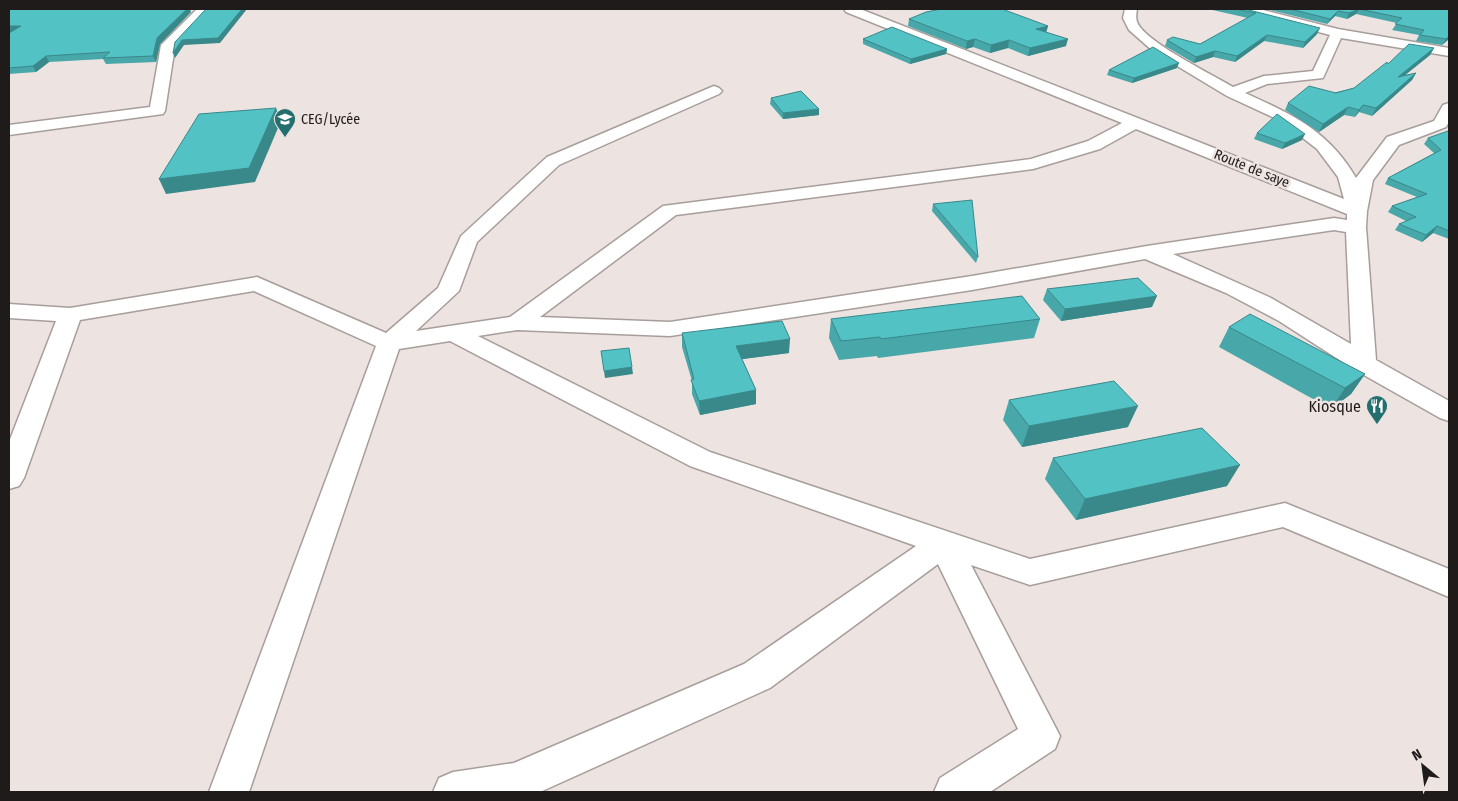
<svg xmlns="http://www.w3.org/2000/svg" width="1458" height="801" font-family="'Fira Sans Condensed',sans-serif">
	<style>
		.lines { fill: none; stroke-linecap: round; stroke-linejoin: round }
		.minor-casing { stroke: #a79e9b; stroke-width: 3 }
		.minor { fill: #fff; fill-rule: evenodd }
		.wall { fill: #47a7a9 }
		.shaded-wall { fill: #39888a }
		.building { fill: #52c2c5; stroke: #39888a }
		.labels { text-anchor: middle; stroke-width: 5; stroke-linejoin: round; paint-order: stroke }
		.far-poi-label { font-size: 14px; fill: #1e1b1a; stroke: #ede3e0; text-anchor: start }
		.far-street-label { font-size: 14px; fill: #1e1b1a; stroke: #ede3e0 }
		.poi-label { font-size: 16px; fill: #1e1b1a; stroke: #ede3e0; text-anchor: end }
	</style>
	<rect width="100%" height="100%" fill="#ede3e0"/>
	<g class="lines">
		<g class="minor-casing">
			<g id="minor">
				<path d="M197 9H210L175 46 165 111 163 114 9 135V125L150 107 161 45Z"/>
				<path d="M844 9H860L1344 199 1338 177 1317 149 1281 121 1227 96 1154 52 1129 30 1123 18 1125 9H1137C1136 16 1135 21 1140 27 1154 46 1211 74 1233 87L1264 76 1313 71 1330 35 1242 12 1240 9H1259L1338 29 1449 48V56L1341 38 1323 78 1267 84 1245 93C1292 114 1329 131 1356 178L1387 137 1434 121 1443 105 1449 103V122L1446 127 1399 145 1373 180 1367 211 1366 227 1376 360 1449 401V421L1440 418 1355 370 1279 321 1226 293 1145 259 972 290 670 336 517 330 478 336 710 452 1030 559 1285 503 1449 569V597L1283 527 1030 585 971 565 1060 736 1055 749 990 792H934L940 778 1018 729 938 564 770 688 540 792H433L439 778 453 772 514 763 744 664 916 546 690 466 450 341 399 349 249 792H209L376 346 254 291 80 320 24 478 19 486 9 489V442L56 321 9 318V304L70 308 257 277 386 333 438 288 461 236 547 157 714 86 719 88 722 91 719 94 559 165 477 242 459 291 416 331 510 317 663 206 1031 159 1088 141 1122 123 846 12ZM1136 129 1347 214V220L1334 218 1147 246 972 276 670 322 540 317 676 215 1033 169 1100 149ZM1334 230 1346 232 1351 344 1269 297 1173 254Z"/>
			</g>
		</g>
		<use href="#minor" class="minor"/>
	</g>
	<g class="wall">
		<path d="M1208 9H1245L1317 34 1303 48 1264 41 1235 62 1213 57 1194 63 1165 46 1167 40 1200 44 1248 18Z"/>
		<path d="M1266 9H1449V39L1442 45 1416 41 1419 35 1392 30 1397 23 1356 14 1347 19 1335 16 1327 24Z"/>
		<path d="M9 10 191 12 160 44 156 62 106 64 103 59 49 62 36 72 9 74V33L10 32H9Z"/>
		<path d="M909 19 1048 26 1046 32 1066 46 1028 56 1008 48 990 53 973 47 966 49 908 26Z"/>
		<path d="M863 39 947 49 946 54 910 64 863 44Z"/>
		<path d="M1434 48 1430 55 1405 75 1416 73 1412 80 1372 116 1359 112 1355 117 1344 115 1319 132 1285 110 1288 103 1354 88 1388 64Z"/>
		<path d="M1177 68 1132 83 1107 75 1109 70Z"/>
		<path d="M771 98 819 115 783 119 770 104Z"/>
		<path d="M1449 131V239L1433 233 1422 242 1395 230 1399 224 1406 221 1388 212 1392 206 1417 197 1385 184 1388 178 1434 153 1424 144 1428 138Z"/>
		<path d="M1257 133 1302 140 1282 149 1254 139Z"/>
		<path d="M933 204 978 257 976 263 932 211Z"/>
		<path d="M1047 289 1152 307 1061 321 1043 300Z"/>
		<path d="M831 319H1040L1034 338 878 358 877 356 839 360 829 338Z"/>
		<path d="M1229 327 1365 374 1351 394 1331 409 1219 347Z"/>
		<path d="M682 333 789 353 742 359 756 390V404L700 415 692 394V381L682 347Z"/>
		<path d="M1009 400 1128 427 1022 447 1003 420Z"/>
		<path d="M1053 458 1227 486 1076 520 1045 479Z"/>
	</g>
	<g class="shaded-wall">
		<path d="M187 9H190L191 12 160 44 156 62 153 56 157 38Z"/>
		<path d="M242 9H247L220 43 184 45 175 58 173 53 182 40Z"/>
		<path d="M1359 9 1356 14 1347 19 1349 13Z"/>
		<path d="M1338 11 1335 16 1327 24 1330 19Z"/>
		<path d="M9 26H21L24 31 9 32Z"/>
		<path d="M1048 26 1046 33 1036 29Z"/>
		<path d="M1320 28 1317 34 1303 48 1305 42Z"/>
		<path d="M1267 35 1264 41 1235 62 1237 56Z"/>
		<path d="M1449 36V39L1442 45 1446 39Z"/>
		<path d="M975 39 973 47 966 49 967 41Z"/>
		<path d="M1068 39 1066 46 1028 56 1030 48Z"/>
		<path d="M1009 40 1008 48 990 53 991 45Z"/>
		<path d="M1434 48 1430 55 1394 84 1398 77Z"/>
		<path d="M947 49 946 54 910 64 911 59Z"/>
		<path d="M1215 51 1213 57 1194 63 1196 57Z"/>
		<path d="M46 56 49 62 36 72 33 66Z"/>
		<path d="M1179 63 1177 68 1132 83 1134 78Z"/>
		<path d="M1416 73 1412 80 1372 116 1376 108Z"/>
		<path d="M1363 105 1359 112 1355 117 1359 110Z"/>
		<path d="M1348 107 1344 115 1319 132 1323 124Z"/>
		<path d="M276 108 281 121 255 182 166 194 159 179Z"/>
		<path d="M819 109V115L783 119V113Z"/>
		<path d="M1305 134 1302 140 1282 149 1285 143Z"/>
		<path d="M1437 226 1433 233 1422 242 1426 235Z"/>
		<path d="M1157 296 1152 307 1061 321 1065 309Z"/>
		<path d="M790 339 789 353 736 360V346Z"/>
		<path d="M632 367 633 374 605 378 604 371Z"/>
		<path d="M1365 374 1351 394 1331 409 1345 388Z"/>
		<path d="M756 390V404L700 415 699 401Z"/>
		<path d="M1138 406 1128 427 1022 447 1029 426Z"/>
		<path d="M1240 465 1227 486 1076 520 1085 499Z"/>
	</g>
	<g class="building">
		<path d="M10 9H187L157 38 153 56 103 58 110 52 46 56 33 66 9 68V33L21 26H9V10Z"/>
		<path d="M206 9H242L218 38 182 40 173 53 175 42Z"/>
		<path d="M941 9H1002L1048 26 1036 29 1068 39 1030 48 1009 40 991 45 975 39 967 41 909 19 926 12Z"/>
		<path d="M1235 9H1245L1320 28 1305 42 1267 35 1237 56 1215 51 1196 57 1167 40 1173 37 1200 44 1256 13Z"/>
		<path d="M1290 9H1449V36L1446 39 1420 35 1424 30 1395 24 1402 18 1359 9 1349 13 1338 11 1330 19Z"/>
		<path d="M892 27 947 49 911 59 863 39Z"/>
		<path d="M1409 44 1434 48 1398 77 1416 73 1376 108 1363 105 1359 110 1348 107 1323 124 1288 103 1309 86 1336 93 1354 88 1387 62 1388 64Z"/>
		<path d="M1153 47 1179 63 1134 78 1109 70Z"/>
		<path d="M801 91 819 109 783 113 771 98Z"/>
		<path d="M276 108 249 168 159 179 199 114Z"/>
		<path d="M1277 114 1305 134 1285 143 1257 133Z"/>
		<path d="M1448 131H1449V231L1437 226 1426 235 1399 224 1416 217 1392 206 1427 194 1388 178 1441 150 1428 138Z"/>
		<path d="M972 200 978 257 933 204Z"/>
		<path d="M1138 278 1157 296 1065 309 1047 289 1081 285Z"/>
		<path d="M1022 296 1040 319 881 339 880 337 841 341 831 319Z"/>
		<path d="M1250 314 1365 374 1345 388 1229 327Z"/>
		<path d="M782 321 790 339 736 346 756 390 699 401 691 380 694 379 682 333Z"/>
		<path d="M629 348 632 367 604 371 601 351Z"/>
		<path d="M1114 381 1138 406 1029 426 1009 400Z"/>
		<path d="M1202 428 1240 465 1085 499 1053 458Z"/>
	</g>
	<defs>
		<g id="school-pin" transform="scale(1.125)"><path d="M0 17L-7.5 6A9.5 9.5 0 1 1 7.5 6Z" fill="#236f70" stroke="#ede3e0"/><path d="M0-5L7-2L0 1L-7-2ZM-4 1L0 2.5L4 1V4Q0 6-4 4Z" fill="#fff"/></g>
		<g id="restaurant-pin" transform="scale(1.125)"><path d="M0 17L-7.5 6A9.5 9.5 0 1 1 7.5 6Z" fill="#236f70" stroke="#ede3e0"/><path d="M-5-6h1v4h1v-4h1v4h1v-4h1v5L-1.5 .5V6h-2V.5L-5-1ZM5-6V6H3V1.5H1.5Q1.5-4 5-6Z" fill="#fff"/></g>
	</defs>
	<g fill-rule="evenodd">
		<use href="#school-pin" x="285" y="119"/>
		<use href="#restaurant-pin" x="1377" y="406"/>
	</g>
	<g class="labels">
		<g class="far-poi-label">
			<text x="301" y="124">CEG/Lycée</text>
		</g>
		<g class="far-street-label">
			<text transform="translate(1252 168) rotate(22)" y="5">Route de saye</text>
		</g>
		<g class="poi-label">
			<text x="1361" y="412">Kiosque</text>
		</g>
	</g>
	<rect width="1458" height="801" fill="none" stroke="#1e1b1a" stroke-width="20"/>
	<g transform="translate(1423 766) rotate(331)" stroke="#ede3e0" stroke-width="4" paint-order="stroke">
	<path d="M0-4L9 19L0 12L-9 19Z" fill="#1e1b1a"/>
	<text y="-8" font-size="14" font-weight="bold" text-anchor="middle" fill="#1e1b1a">N</text>
	</g>
</svg>
